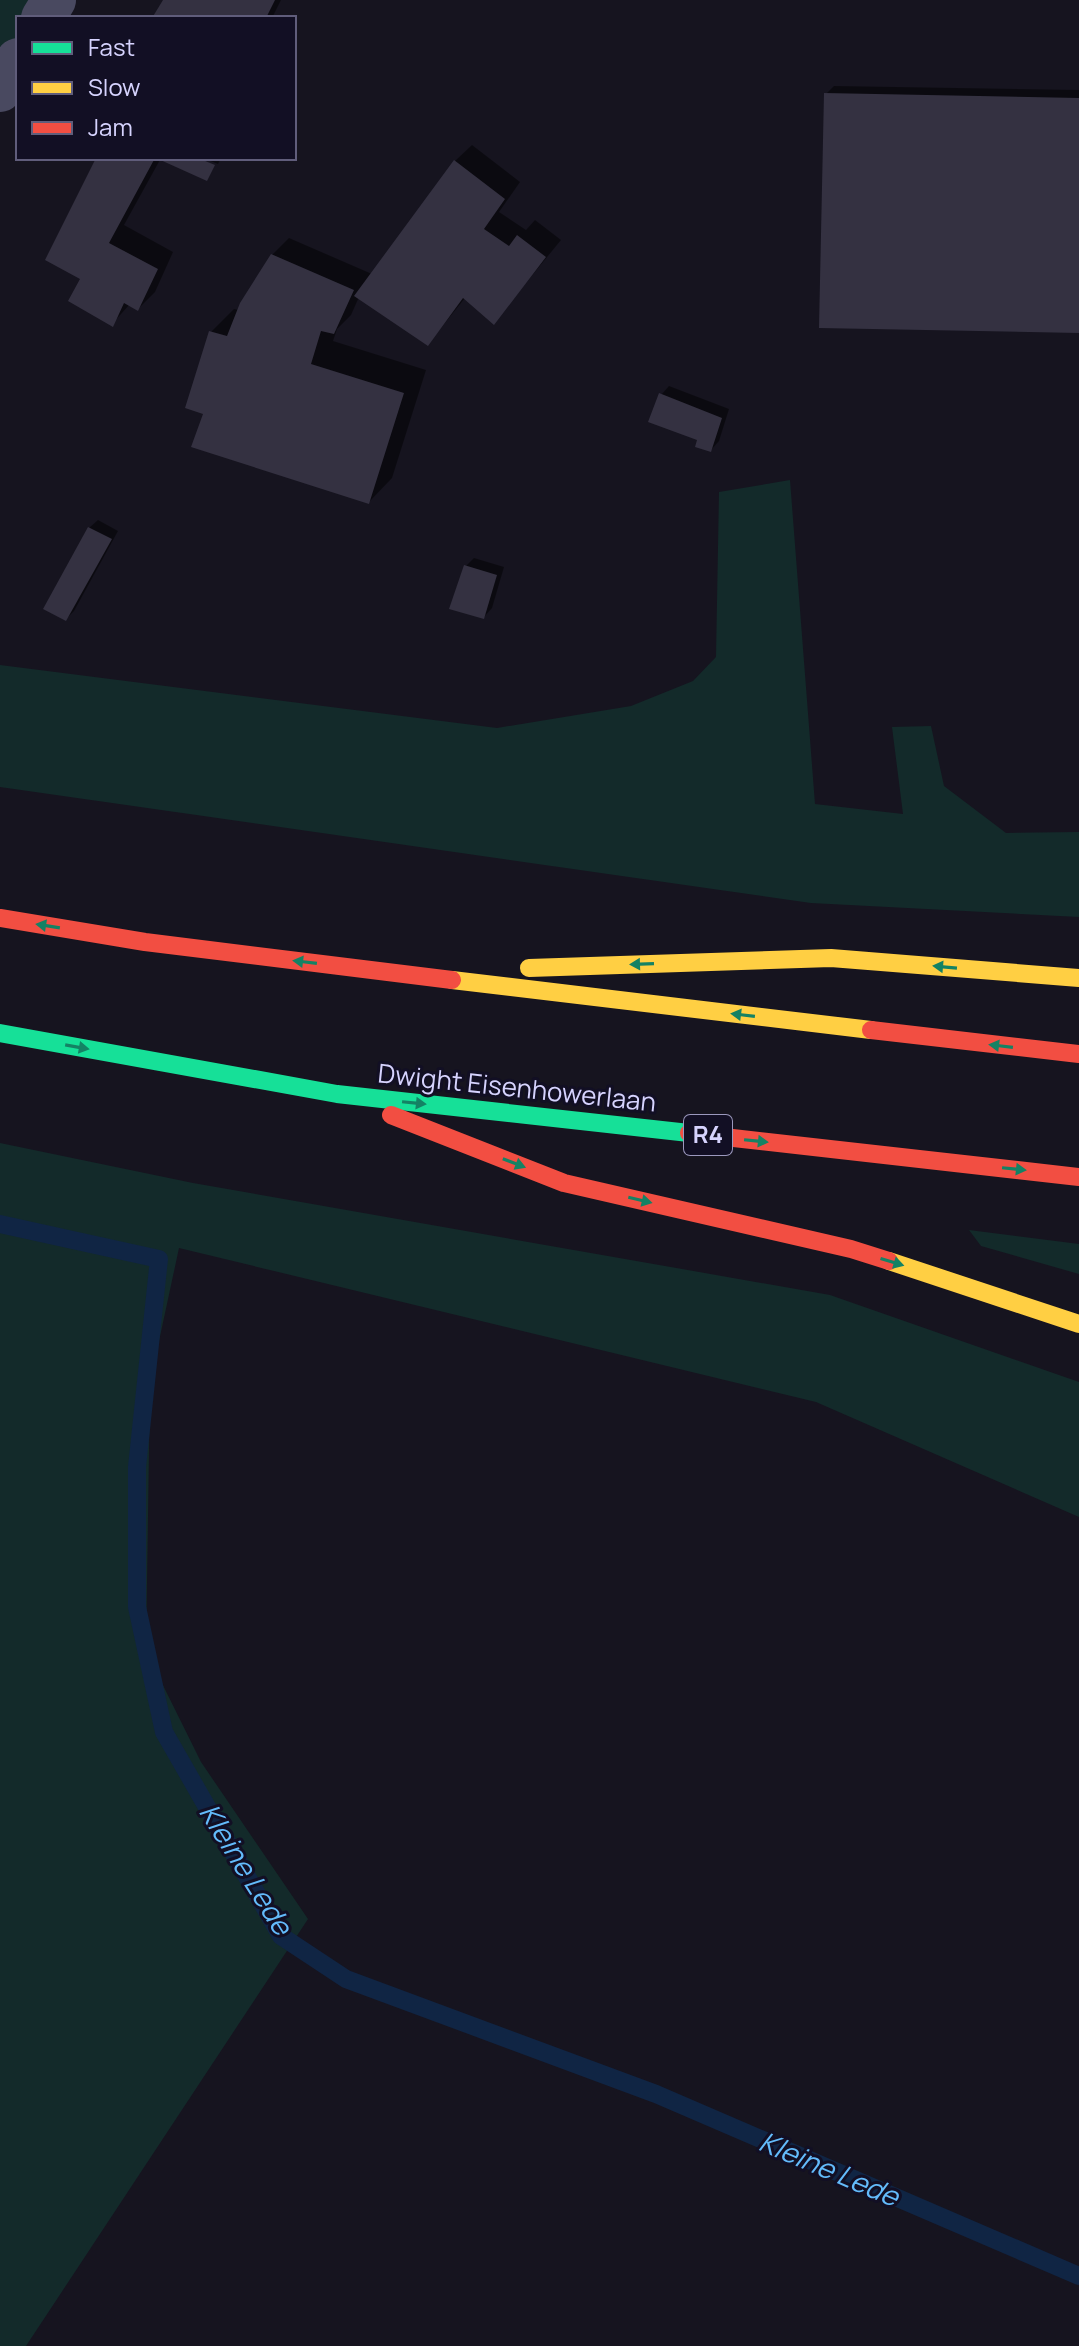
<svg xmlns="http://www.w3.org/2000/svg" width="1079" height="2346" font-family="Manrope,sans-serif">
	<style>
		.green { fill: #132a2a }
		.shadow { fill: #0007 }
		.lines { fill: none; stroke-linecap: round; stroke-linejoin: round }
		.stream { stroke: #102544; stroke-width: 18 }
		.building { fill: #343141 }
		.street { stroke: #494960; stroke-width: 44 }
		.fast { stroke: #16e098; stroke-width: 18 }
		.slow { stroke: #ffcf43; stroke-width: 18 }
		.jam { stroke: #f24e42; stroke-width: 18 }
		.oneway { fill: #148264 }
		.labels { text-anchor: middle; stroke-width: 6; stroke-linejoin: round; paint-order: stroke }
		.shield { fill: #120f24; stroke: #9b98bd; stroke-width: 2 }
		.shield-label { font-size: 24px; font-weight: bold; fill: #d6d3fe }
		.street-label { font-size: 26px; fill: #d6d3fe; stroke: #120f24 }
		.water-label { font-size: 28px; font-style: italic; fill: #63bbfb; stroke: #120f24 }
	</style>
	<rect width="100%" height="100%" fill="#16141f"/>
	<g class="green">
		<path d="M0 0H71L58 18H18V71L0 95Z"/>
		<path d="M790 480 815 804 903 814 892 727 931 726 944 786 1006 833 1079 832V917L811 903 0 787V665L497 728 631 706 693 681 716 657 719 492Z"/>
		<path d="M0 1143 193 1183 830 1295 1079 1382V1517L816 1402 179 1248 150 1383 146 1651 201 1762 308 1919 26 2346H0Z"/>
		<path d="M969 1230 1079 1244V1274L981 1246Z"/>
	</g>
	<g class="shadow">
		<path d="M165 0H281L272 18H154Z"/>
		<path d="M834 86 1079 90V331L826 94Z"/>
		<path d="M472 145 520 182 499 212 526 230 535 220 561 240 494 322 465 298 428 344 359 297 351 315 337 329 333 341 426 370 392 478 369 502 206 413 211 332 234 309 239 310 272 255 289 238 372 274 455 161Z"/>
		<path d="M100 158H161L124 225 173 252 155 292 138 309 130 304 112 324Z"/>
		<path d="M203 158H221L218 164Z"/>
		<path d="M669 386 729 409 719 441 711 450 661 395Z"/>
		<path d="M98 520 118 531 74 611 66 619 89 528Z"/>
		<path d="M474 558 504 567 492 608 484 617 466 566Z"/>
	</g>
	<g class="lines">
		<path class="stream" d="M0 1224 159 1259 137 1467V1607L164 1732 281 1936 346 1979 656 2094 1079 2276"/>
	</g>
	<g class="building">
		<path d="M163 0H275L266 18H152Z"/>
		<path d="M824 93 1079 98V333L819 328Z"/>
		<path d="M96 158H155L109 243 158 269 138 311 124 303 113 327 68 301 80 279 45 260Z"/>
		<path d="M156 158H198L215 165 207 181Z"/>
		<path d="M454 160 505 199 484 229 509 246 517 235 546 257 494 325 463 298 428 346 354 296Z"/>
		<path d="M271 254 354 290 334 334 321 331 311 364 404 393 369 504 191 447 203 414 185 408 209 331 227 336 240 303Z"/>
		<path d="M659 393 722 418 711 452 695 447 697 440 648 422Z"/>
		<path d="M88 527 112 539 66 621 43 609Z"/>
		<path d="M464 565 497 575 484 619 449 609Z"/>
	</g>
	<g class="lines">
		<g class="street">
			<path d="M43 18 54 0"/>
			<path d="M0 90 18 60"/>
		</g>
		<path class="fast" d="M0 1033 337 1094 689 1133"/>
		<g class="slow">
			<path d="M529 968 831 958 1079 978"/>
			<path d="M452 980 871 1030"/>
			<path d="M889 1261 1079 1324"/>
		</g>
		<g class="jam">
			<path d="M0 918 145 942 452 980"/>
			<path d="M871 1030 1079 1054"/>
			<path d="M391 1115 564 1183 851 1249 889 1261"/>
			<path d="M689 1133 1079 1177"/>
		</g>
	</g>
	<defs><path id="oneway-solid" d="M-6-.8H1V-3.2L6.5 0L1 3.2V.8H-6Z" transform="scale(2)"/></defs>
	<g class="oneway">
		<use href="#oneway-solid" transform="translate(48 926) rotate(-171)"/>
		<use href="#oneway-solid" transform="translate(305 962) rotate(-173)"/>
		<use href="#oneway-solid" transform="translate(642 964) rotate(178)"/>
		<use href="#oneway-solid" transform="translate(945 967) rotate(-175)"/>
		<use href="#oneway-solid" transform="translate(743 1015) rotate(-173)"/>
		<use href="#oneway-solid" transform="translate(1001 1046) rotate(-173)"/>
		<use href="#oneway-solid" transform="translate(77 1047) rotate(10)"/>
		<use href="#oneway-solid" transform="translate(414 1103) rotate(6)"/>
		<use href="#oneway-solid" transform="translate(756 1141) rotate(6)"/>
		<use href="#oneway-solid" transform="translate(514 1163) rotate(21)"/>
		<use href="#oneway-solid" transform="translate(1014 1169) rotate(6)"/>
		<use href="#oneway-solid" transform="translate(640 1200) rotate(13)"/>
		<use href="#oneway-solid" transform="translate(892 1262) rotate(17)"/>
	</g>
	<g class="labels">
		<rect class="shield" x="684" y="1115" width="48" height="40" rx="6"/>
		<g class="shield-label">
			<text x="708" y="1143">R4</text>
		</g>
		<g class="street-label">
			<text transform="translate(517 1088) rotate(6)" y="9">Dwight Eisenhowerlaan</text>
		</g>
		<g class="water-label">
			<text transform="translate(246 1869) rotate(58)" y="10">Kleine Lede</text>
			<text transform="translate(829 2169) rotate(23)" y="10">Kleine Lede</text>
		</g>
	</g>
	<rect x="16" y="16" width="280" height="144" fill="#120f24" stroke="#605d7b" stroke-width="2"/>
	<rect x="32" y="42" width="40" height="12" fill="#16e098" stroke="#605d7b" stroke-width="2"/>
	<text x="88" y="56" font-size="24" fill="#d6d3fe">Fast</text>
	<rect x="32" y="82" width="40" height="12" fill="#ffcf43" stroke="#605d7b" stroke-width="2"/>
	<text x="88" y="96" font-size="24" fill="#d6d3fe">Slow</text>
	<rect x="32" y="122" width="40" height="12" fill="#f24e42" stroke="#605d7b" stroke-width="2"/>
	<text x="88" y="136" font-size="24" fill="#d6d3fe">Jam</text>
</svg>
